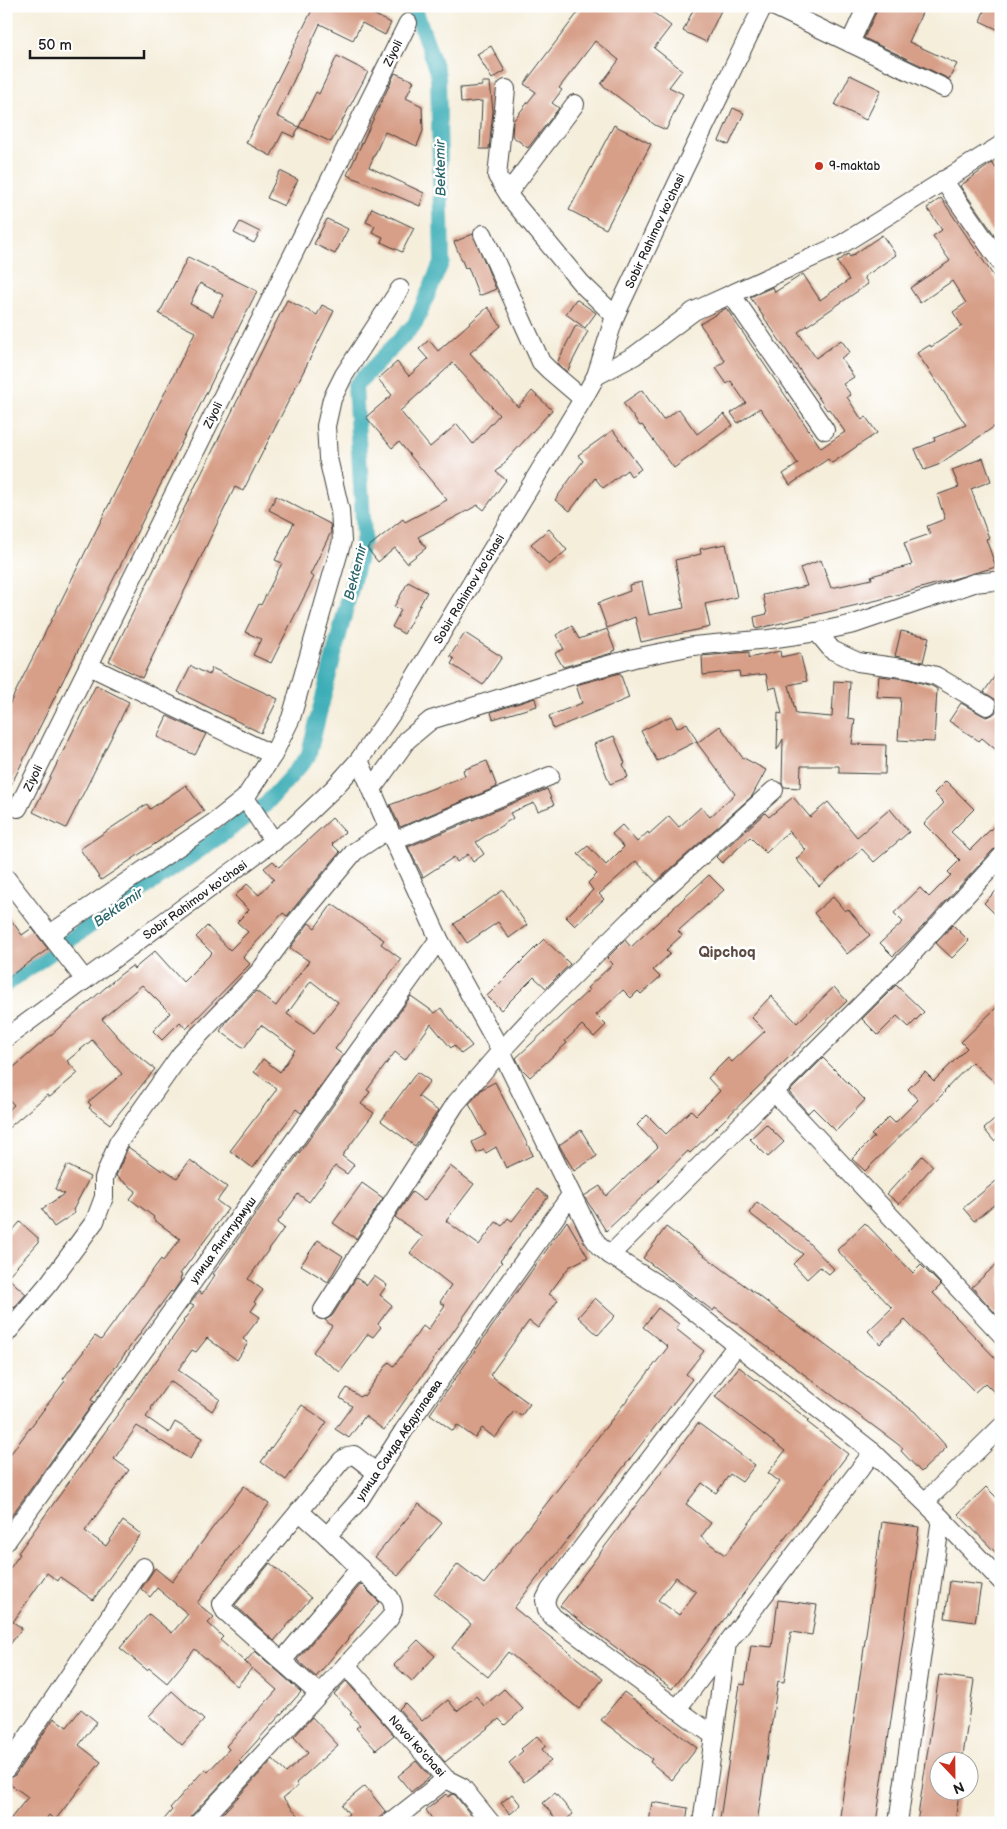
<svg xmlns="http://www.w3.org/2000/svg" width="1007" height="1829" font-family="'Balsamiq Sans',sans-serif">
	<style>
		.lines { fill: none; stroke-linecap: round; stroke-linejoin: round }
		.canal { stroke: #3daeb7; stroke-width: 16 }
		.building { fill: #d79f88; fill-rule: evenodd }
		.minor-casing { stroke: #3d3c39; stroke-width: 20 }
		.minor { stroke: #fff; stroke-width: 18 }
		.poi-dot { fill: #c8321e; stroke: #fff; stroke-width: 2 }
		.labels { text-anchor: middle; stroke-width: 5; stroke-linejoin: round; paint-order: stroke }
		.street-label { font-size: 12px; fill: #1c1c1c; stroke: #fff }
		.poi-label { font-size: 12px; fill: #1c1c1c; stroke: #fff; text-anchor: start }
		.water-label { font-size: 14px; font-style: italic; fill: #2c656a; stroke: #fff }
		.quarter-label { font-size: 15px; font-weight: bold; fill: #5d4a42; stroke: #fff }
	</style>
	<rect width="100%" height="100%" fill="#fff"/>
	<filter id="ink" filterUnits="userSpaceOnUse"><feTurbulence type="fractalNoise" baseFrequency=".02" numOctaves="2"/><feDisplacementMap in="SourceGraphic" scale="10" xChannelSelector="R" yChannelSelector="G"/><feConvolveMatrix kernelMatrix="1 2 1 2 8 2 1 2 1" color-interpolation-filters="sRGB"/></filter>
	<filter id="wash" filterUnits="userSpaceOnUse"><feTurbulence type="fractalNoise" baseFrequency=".0096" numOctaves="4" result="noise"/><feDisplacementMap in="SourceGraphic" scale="20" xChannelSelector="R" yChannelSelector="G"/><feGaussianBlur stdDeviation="1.12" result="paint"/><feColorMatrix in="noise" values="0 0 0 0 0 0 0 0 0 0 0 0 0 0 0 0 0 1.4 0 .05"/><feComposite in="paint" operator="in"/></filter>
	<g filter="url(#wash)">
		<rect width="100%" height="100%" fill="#f5eedb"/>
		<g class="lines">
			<path class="canal" d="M6 984 265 805 308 757 364 537 355 386 415 324 442 261 438 75 414 6"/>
		</g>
		<g id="blocks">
			<g class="building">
				<path d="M314 6H366L365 10 391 23 385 35 362 23 353 40 320 24 277 116 299 127 294 137 283 132 271 156 246 143Z"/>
				<path d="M583 6H645L671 26 654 48 682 70 669 87 683 94 666 130 655 125 601 84 619 60 595 41 559 88 562 90 552 103 559 108 528 148 512 136 513 121 536 92 524 84Z"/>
				<path d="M695 6H723L706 42 683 31Z"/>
				<path d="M879 6H925L909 42 957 64 949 79 864 38Z"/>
				<path d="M986 6H1001V31L980 21Z"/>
				<path d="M491 46 505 71 492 79 477 54Z"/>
				<path d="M337 56 368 72 331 142 299 127 316 92 319 94Z"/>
				<path d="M395 73 414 81 406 98 422 106 423 131 417 146 385 132 369 167 424 193 420 206 347 175Z"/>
				<path d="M850 75 881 90 866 120 835 105Z"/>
				<path d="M482 82H490L493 111 489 149H480L482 101 461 103 460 88 482 86Z"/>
				<path d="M733 108 744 113 729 145 719 141Z"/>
				<path d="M614 125 651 144 606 229 569 210Z"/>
				<path d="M992 163 1001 175V244L960 186Z"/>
				<path d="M280 171 298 180 284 206 267 198Z"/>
				<path d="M941 198 1001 287V422L938 465 924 470 915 449 935 441 934 438 966 425 917 353 930 345 931 347 962 326 953 312 966 303 952 281 920 303 910 288 950 261 933 236 942 230 927 208Z"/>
				<path d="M372 208 414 228 402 252 381 242 383 237 372 232 375 226 366 222Z"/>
				<path d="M327 219 348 229 335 254 314 244Z"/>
				<path d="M240 222 260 232 254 243 234 233Z"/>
				<path d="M473 234 496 289 479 296 468 267 465 268 454 242Z"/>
				<path d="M882 235 896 255 864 277 868 284 798 332 816 358 841 340 850 352 841 358 854 377 843 384 851 395 847 397 862 420 866 417 877 433 832 463 828 459 790 485 783 474 798 464 760 408 738 423 731 413 746 403 731 381 727 384 716 368 725 361 700 324 726 308 821 448 845 432 829 409 827 410 750 297 773 287 775 292 803 274 820 300 849 280 837 262 848 254 850 257Z"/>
				<path d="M188 257 257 291 6 795V711L195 332 159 314ZM200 283 223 295 213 316 190 304Z"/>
				<path d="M576 299 596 313 585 328 566 314Z"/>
				<path d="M287 300 317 315 322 305 334 311 243 491 235 487 142 678 109 661Z"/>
				<path d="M488 307 501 326 470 353 518 407 532 391 552 410 496 472 506 480 484 510 478 505 418 537 426 548 407 563 395 548 378 562 367 548 403 519 405 522 447 500 399 442 392 448 366 417 392 395 378 379 397 362 409 376 428 359 419 349 429 340 438 351ZM453 363 499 415 473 444 457 424 430 447 400 411Z"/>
				<path d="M576 325 588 331 567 372 557 363Z"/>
				<path d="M642 390 663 420 679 409 697 434 724 414 733 425 674 468 642 425 640 426 623 403Z"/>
				<path d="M613 430 641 469 631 476 627 470 603 488 595 478 570 511 555 500 583 461 578 455Z"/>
				<path d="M983 458 991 481 971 489 989 538 986 539 996 567 878 600 756 629 754 617 767 614 763 595 807 586 800 568 821 560 831 588 872 579 871 576 912 565 904 543 930 534 927 526 945 519 937 495 959 487 952 470Z"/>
				<path d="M276 496 330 524 331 532 310 575 314 577 271 663 253 655 261 639 245 632 259 604 261 605 282 563 275 560 294 523 269 510Z"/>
				<path d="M549 529 567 550 549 565 531 544Z"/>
				<path d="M726 544 737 597 705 604 710 627 641 642 635 617 607 628 598 603 630 591 629 585 642 582 649 615 684 608 675 560 701 554 700 549Z"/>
				<path d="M408 582 427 592 404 634 392 627 401 610 394 607Z"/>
				<path d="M572 626 579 639 607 629 615 650 612 651V653L563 667 555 653 564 649 556 635Z"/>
				<path d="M901 631 929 637 923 662 895 656Z"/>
				<path d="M465 633 502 657 483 685 451 664 454 659 450 656Z"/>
				<path d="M780 651 781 657 800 653 807 681 789 685 796 714 832 717 834 681 850 682 848 718 855 719 852 744 886 745 885 774 839 773V766H801L800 788 784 787 782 783 783 739 777 750 778 713 782 714 776 687 769 689 766 674 740 677 739 671 703 675 702 656 749 652V658Z"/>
				<path d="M191 666 209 675 212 668 278 699 261 733 178 692Z"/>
				<path d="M1001 667V754L982 738 979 741 949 721 961 703 986 717 992 715 996 712 998 707 996 700 984 692Z"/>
				<path d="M620 673 629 698 553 729 549 716 582 703 576 685Z"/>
				<path d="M879 676 907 679 932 686 937 689 934 742 898 740 901 698 877 697Z"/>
				<path d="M96 685 129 702 66 828 33 812Z"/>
				<path d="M535 698 537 706 493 719 491 712Z"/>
				<path d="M167 716 206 734 195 755 157 737Z"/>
				<path d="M671 716 677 728 687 723 697 741 657 761 641 731Z"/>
				<path d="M720 726 742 757 766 770 752 796 656 882 636 861 599 894 604 899 575 926 566 917 593 890 588 883 597 874 578 854 588 846 606 865 624 847 612 834 622 825 637 842 648 832 649 834 669 816 679 827 701 807 710 817 735 794 697 743Z"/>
				<path d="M614 736 625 763 623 764 628 777 610 784 594 744Z"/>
				<path d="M487 761 497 787 400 827 390 805 465 776 463 770Z"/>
				<path d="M946 781 974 809 951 832 970 850 1001 819V847L993 850 912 938 893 956 880 943 903 922 894 913 920 888 929 897 951 875 948 872 960 860 924 824 944 803 934 793Z"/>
				<path d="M186 785 204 811 101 880 80 849 147 804 150 809Z"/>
				<path d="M547 789 554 805 538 811 534 803 510 813 513 818 476 842 484 854 473 862 468 854 457 862 454 857 423 877 408 847Z"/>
				<path d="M793 797 810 817 828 802 857 837 890 809 909 832 874 862 862 849 819 886 796 859 806 850 789 831 766 853 750 837 722 863 716 857 765 813 769 817Z"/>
				<path d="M332 818 345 832 332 844 340 852 287 916 283 913 243 957 250 964 186 1029 180 1022 162 1040 153 1031 170 1013 142 985 102 1019 126 1046 155 1069 110 1124 89 1108 91 1105 88 1102 122 1074 92 1040 67 1061 78 1073 50 1097 47 1095 6 1130V1112L14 1105 6 1096V1074L121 974 132 966 134 969 155 951 183 982 212 953 196 937 207 926 230 950 248 932 237 922 249 910 235 896 247 884 259 895 274 879 264 868 273 861 279 867Z"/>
				<path d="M709 875 724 890 678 931 682 935 666 950 670 954 653 970 660 977 641 994 638 991 631 998 623 990 596 1015 606 1025 594 1037 582 1025 565 1041 567 1043 530 1077 521 1068 516 1058 589 990 587 988 613 964 607 958 625 940 631 947Z"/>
				<path d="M1001 886V920L984 903Z"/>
				<path d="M503 890 527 925 509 938 498 922 467 943 454 924Z"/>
				<path d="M833 897 845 911 848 909 870 935 847 954 814 913Z"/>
				<path d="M332 904 384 940 381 944 401 959 335 1049 343 1055 301 1113 296 1109 253 1168 230 1151 277 1089 254 1072 263 1059 280 1072 295 1050 261 1025 244 1048 220 1031 228 1020 256 991 276 1006 309 961 290 948 309 923 315 928ZM311 981 338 1002 314 1034 287 1014Z"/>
				<path d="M6 913 22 935 32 928 48 949 6 979Z"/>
				<path d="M953 925 969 941 952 958 936 943Z"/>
				<path d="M544 939 570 964 546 988 534 977 501 1010 487 996Z"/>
				<path d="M896 985 924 1012 909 1027 897 1016 878 1035 862 1019Z"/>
				<path d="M834 987 847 1001 690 1153 688 1151 658 1180 659 1181 606 1231 584 1196 600 1186 606 1196 658 1147 637 1125 647 1115 666 1134 691 1110 696 1115 720 1091 708 1078 728 1058 732 1062 765 1031 751 1017 771 996 797 1023Z"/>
				<path d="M411 996 435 1013 441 1008 472 1046 461 1054 454 1045 451 1048 431 1024 405 1060 395 1052 367 1090 370 1092 361 1104 374 1113 342 1156 354 1165 347 1174 335 1166 309 1202 298 1194 277 1223 284 1228 248 1279 263 1290 254 1302 256 1304 251 1311 260 1317 243 1339 248 1343 237 1360 207 1338 196 1352 192 1350 178 1370 220 1399 212 1411 170 1381 151 1408 152 1409 146 1417 169 1433 175 1422 202 1438 190 1459 137 1426 114 1459 129 1470 85 1531 106 1546 123 1521 141 1534 93 1600 60 1577 58 1581 47 1573 13 1622 22 1628 6 1650V1574L20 1554 18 1553 184 1322 183 1321 194 1306 190 1304 199 1292 202 1294 215 1275 213 1274Z"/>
				<path d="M1001 1003V1088L972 1062 944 1091 945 1092 865 1171 852 1159 874 1137 871 1135 889 1117 895 1123 918 1100 908 1089 925 1072 934 1081 967 1048 961 1042Z"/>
				<path d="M823 1058 865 1100 836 1131 813 1108 808 1113 789 1092Z"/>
				<path d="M417 1072 430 1081 418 1096 438 1111 415 1146 381 1121Z"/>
				<path d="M495 1082 533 1155 506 1168 496 1147 486 1153 484 1150 477 1153 472 1142 486 1135 469 1104 482 1089Z"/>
				<path d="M1001 1114V1135L994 1141 984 1129Z"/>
				<path d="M766 1124 784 1142 768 1157 750 1139Z"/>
				<path d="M581 1130 597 1156 574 1171 559 1145Z"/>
				<path d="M128 1147 162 1171 164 1169 177 1178 190 1160 227 1187 217 1201 228 1209 180 1274 182 1275 180 1279 181 1280 173 1292 171 1291 91 1400 94 1402 6 1523V1460L65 1381 63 1379 95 1336 101 1340 161 1259 163 1261 180 1239 153 1219 154 1217 130 1199 136 1191 116 1176Z"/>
				<path d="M922 1156 933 1166 899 1204 887 1194Z"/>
				<path d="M67 1165 90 1177 73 1210 75 1213 54 1227 42 1209 64 1194 55 1189Z"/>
				<path d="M450 1166 474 1184 446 1221 479 1245 496 1222 502 1226 508 1218 512 1221 537 1189 548 1197 500 1261 502 1262 384 1430 365 1416 349 1438 335 1429 352 1406 340 1398 347 1388 360 1397 362 1395 364 1396 389 1362 394 1366 423 1326 428 1330 445 1305 440 1302 451 1285 410 1253 423 1237 395 1217 412 1192 424 1201Z"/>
				<path d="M1001 1177V1199L974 1221 963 1208Z"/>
				<path d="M362 1183 383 1198 356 1239 333 1223Z"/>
				<path d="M757 1202 804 1238 834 1269 829 1274 820 1267 807 1279 793 1264 803 1254 749 1213Z"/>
				<path d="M567 1221 588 1257 569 1267 549 1294 558 1300 538 1328 529 1321 490 1375 530 1404 521 1416 514 1411 495 1438 482 1428 475 1438 457 1425 453 1431 430 1414Z"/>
				<path d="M20 1222 38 1238V1243L7 1277 26 1294 14 1308 6 1300V1238Z"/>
				<path d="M865 1223 913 1273 921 1265 941 1285 933 1293 1001 1364V1399L985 1383 975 1392 905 1320 880 1344 868 1331 892 1308 837 1250Z"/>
				<path d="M666 1227 915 1412 947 1447 921 1472 901 1451 903 1448 715 1308 713 1311 643 1258Z"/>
				<path d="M318 1240 343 1256 328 1282 301 1265Z"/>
				<path d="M1001 1260V1310L996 1314 972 1287Z"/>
				<path d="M374 1276 387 1285 380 1295 392 1305 378 1324 381 1327 373 1337 368 1334 340 1372 313 1352 332 1326 325 1320 332 1316 356 1278 367 1285Z"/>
				<path d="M595 1298 615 1316 598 1335 578 1317Z"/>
				<path d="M658 1308 679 1324 676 1329 704 1351 686 1374 692 1379 514 1608 603 1679 579 1709 508 1652 488 1677 452 1648 471 1624 434 1594 458 1564 484 1584 668 1347 643 1327Z"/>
				<path d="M739 1367 809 1420 807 1422 848 1454 672 1689 560 1606 698 1423 755 1465 742 1482 730 1474 716 1493 702 1483 686 1504 711 1523 701 1537 725 1555 780 1482 768 1473 785 1451 715 1397ZM676 1577 696 1592 679 1615 658 1600Z"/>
				<path d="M302 1405 327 1422 286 1480 261 1462Z"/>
				<path d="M244 1486 269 1504 197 1603 214 1617 208 1623 223 1637 220 1640 252 1668 237 1686 195 1649 167 1683 149 1668 147 1670 120 1648 149 1614 172 1633 188 1614 157 1588 150 1597 141 1589 155 1568 172 1582Z"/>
				<path d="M986 1487 1001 1502V1558L958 1514Z"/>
				<path d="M419 1504 442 1523 398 1576 375 1557Z"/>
				<path d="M882 1522 919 1527 876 1823H839Z"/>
				<path d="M270 1563 311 1598 274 1641 235 1605Z"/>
				<path d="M950 1581 981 1585 975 1622 945 1618Z"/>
				<path d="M361 1584 379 1602 316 1677 297 1660Z"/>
				<path d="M778 1600 817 1605 812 1635 791 1632 784 1682 778 1681 757 1823H725L720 1819 740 1684 745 1685 751 1645 772 1647Z"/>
				<path d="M418 1640 435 1656 412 1681 394 1665Z"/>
				<path d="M255 1651 301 1692 239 1761 241 1763 191 1816 189 1823H161L172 1810 170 1808 205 1769 208 1772 229 1749 226 1746 277 1690 245 1662Z"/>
				<path d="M939 1675 974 1680 962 1762H940V1792H959L955 1823H917Z"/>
				<path d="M346 1681 394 1735 376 1750 356 1728 360 1725 350 1714 352 1713 334 1694Z"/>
				<path d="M504 1689 523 1709 505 1725 499 1719 445 1762 399 1709 405 1703 422 1721 448 1700 457 1711 476 1696 484 1706Z"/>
				<path d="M172 1691 204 1720 182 1745 149 1716Z"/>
				<path d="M624 1692 697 1748 672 1780 650 1762 652 1759 601 1720Z"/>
				<path d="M81 1709 97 1722 79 1745 101 1762 55 1820 49 1815 43 1823H7L28 1797 6 1781V1780L15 1775 54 1718 67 1727Z"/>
				<path d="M312 1717 338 1745 296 1783 298 1786 283 1798 305 1823H214L273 1759 286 1773 308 1753 294 1737Z"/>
				<path d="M537 1736 546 1746 542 1749 551 1761 524 1782 509 1763 523 1751 521 1749Z"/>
				<path d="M416 1761 430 1777 411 1792 398 1776Z"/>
				<path d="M365 1786 386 1812 373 1823H338L349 1814 342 1805Z"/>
				<path d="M555 1793 573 1814 562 1823H559L543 1803Z"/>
				<path d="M446 1794 448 1797 452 1794 455 1795 477 1823H435L426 1810Z"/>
				<path d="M512 1794 521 1805 510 1814 501 1803Z"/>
				<path d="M652 1802 688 1808 686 1823H649Z"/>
			</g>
		</g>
	</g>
	<g filter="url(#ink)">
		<use href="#blocks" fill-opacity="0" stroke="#3d3c39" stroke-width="1"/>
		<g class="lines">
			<g class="minor-casing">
				<g id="minor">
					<path d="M773 6 944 88"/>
					<path d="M850 43 867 6"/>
					<path d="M506 89 497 176 512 200 581 283 615 316"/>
					<path d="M943 180 1001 263"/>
					<path d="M508 193 575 104"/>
					<path d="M483 234 541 362 549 370 583 399"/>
					<path d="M731 294 825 430"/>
					<path d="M596 376 634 356 694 311 842 244 1001 145"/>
					<path d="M817 632 832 650 858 662 909 669 936 676 987 706"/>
					<path d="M89 666 273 755"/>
					<path d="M359 760 394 841 439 939 501 1051 592 1236 599 1246 610 1255 668 1291 873 1452 941 1518 1001 1581"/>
					<path d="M372 789 407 740 431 720 583 672 634 658 693 646 769 639 817 632 854 624 974 583 994 581 1001 583"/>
					<path d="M245 798 274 842"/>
					<path d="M18 808 408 23"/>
					<path d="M394 841 550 776"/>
					<path d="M1001 857 911 955 774 1092 1001 1334"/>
					<path d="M6 878 85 980"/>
					<path d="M50 934 216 821 245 798 273 755 291 718 342 541 340 510 328 458 326 426 332 399 344 375 400 289"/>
					<path d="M6 1038 293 827 335 787 359 760 401 700 583 399 596 376 615 316 684 169 763 6"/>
					<path d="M610 1255 774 1092"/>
					<path d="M323 1310 456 1103 501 1051 541 1008 629 921 774 790"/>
					<path d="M6 1334 49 1283 95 1221 104 1197V1178L118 1143 181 1054 259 972 296 922 354 852 389 829"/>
					<path d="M925 1502 1001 1427"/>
					<path d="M299 1511 327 1536"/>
					<path d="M6 1542 439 939"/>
					<path d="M282 1661 360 1568"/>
					<path d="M346 1665 446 1779 462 1787 491 1823"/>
					<path d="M319 1694 225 1611 222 1604 342 1460 348 1456 354 1455 377 1473"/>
					<path d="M677 1709 873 1452"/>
					<path d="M714 1736 727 1643"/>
					<path d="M6 1769 143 1567"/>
					<path d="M199 1823 389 1619C394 1611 395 1607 390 1598L327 1536 360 1499 404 1430 571 1195"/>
					<path d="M390 1823 446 1779"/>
					<path d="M702 1823 714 1736 553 1617 547 1609 545 1600 550 1590 737 1345"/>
					<path d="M898 1823 941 1518"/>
				</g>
			</g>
			<use href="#minor" class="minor"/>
		</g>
	</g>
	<circle class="poi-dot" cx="819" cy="166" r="5"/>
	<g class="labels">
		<g class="street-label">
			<text transform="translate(393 53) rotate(-64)" y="4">Ziyoli</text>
			<text transform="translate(655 231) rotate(-65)" y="4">Sobir Rahimov ko'chasi</text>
			<text transform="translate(213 415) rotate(-64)" y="4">Ziyoli</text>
			<text transform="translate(469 589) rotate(-59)" y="4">Sobir Rahimov ko'chasi</text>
			<text transform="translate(33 778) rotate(-64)" y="4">Ziyoli</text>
			<text transform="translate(195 900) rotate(-36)" y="4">Sobir Rahimov ko'chasi</text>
			<text transform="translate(223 1240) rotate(-54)" y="4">улица Янгитурмуш</text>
			<text transform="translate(399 1440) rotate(-56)" y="4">улица Саида Абдуллаева</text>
			<text transform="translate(417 1746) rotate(48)" y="4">Navoi ko'chasi</text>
		</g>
		<g class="poi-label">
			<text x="829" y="170">9-maktab</text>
		</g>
		<g class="water-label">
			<text transform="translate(440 168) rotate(-91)" y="5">Bektemir</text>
			<text transform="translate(355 572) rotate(-76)" y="5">Bektemir</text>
			<text transform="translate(118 907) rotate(-35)" y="5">Bektemir</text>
		</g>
		<g class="quarter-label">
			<text x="727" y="957">Qipchoq</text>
		</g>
	</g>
	<rect width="1007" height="1829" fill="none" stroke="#fff" stroke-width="25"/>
	<g transform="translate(954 1776) rotate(158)"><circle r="24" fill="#ffffff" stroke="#a4a4a4"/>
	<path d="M0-4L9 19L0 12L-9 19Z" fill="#c8321e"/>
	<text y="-8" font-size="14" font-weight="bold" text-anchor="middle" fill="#1c1c1c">N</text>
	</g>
	<path d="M30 50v8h114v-8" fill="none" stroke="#1c1c1c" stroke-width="2.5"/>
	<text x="38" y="50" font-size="15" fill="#1c1c1c" stroke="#ffffff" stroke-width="4" paint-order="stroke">50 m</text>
</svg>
